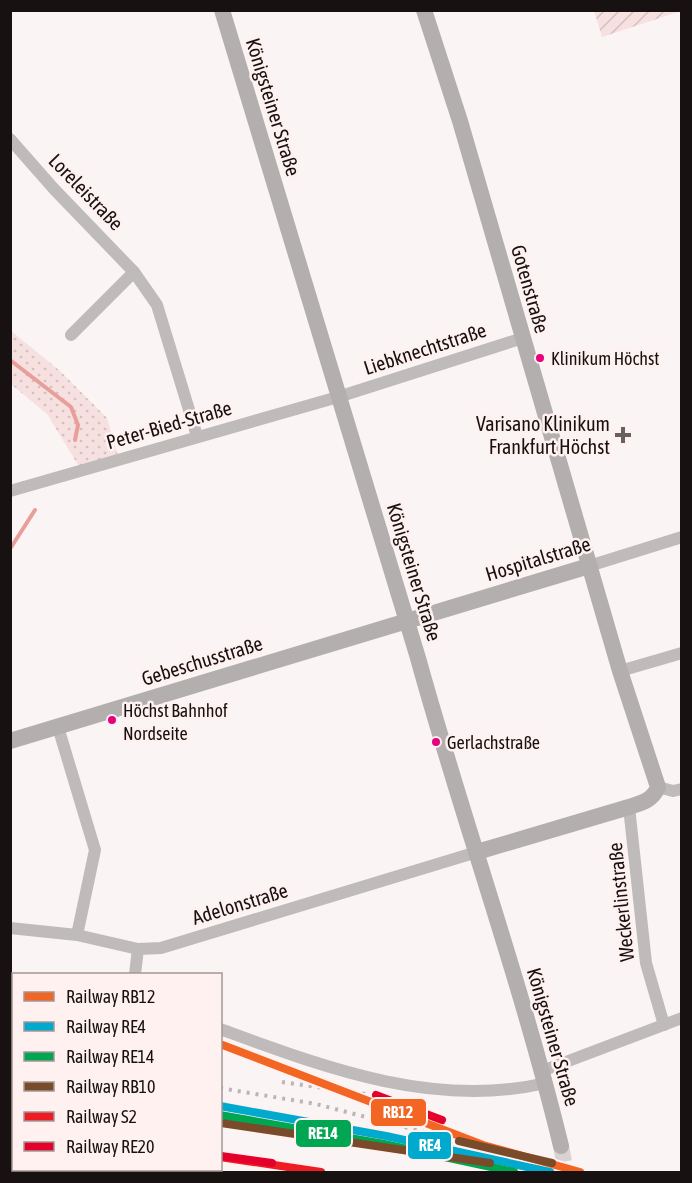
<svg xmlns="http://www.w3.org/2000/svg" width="692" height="1183" font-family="'Asap Condensed',sans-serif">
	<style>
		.grass { fill: url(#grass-dots) }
		.garden { fill: url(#garden-furrows) }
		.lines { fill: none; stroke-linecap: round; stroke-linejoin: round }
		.stream { stroke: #e89f9c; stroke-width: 4 }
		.secondary-tunnel { stroke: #d8d2d2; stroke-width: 16; stroke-dasharray: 16 8; stroke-linecap: butt }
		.street { stroke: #bebbba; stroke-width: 12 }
		.secondary { stroke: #b3afaf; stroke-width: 16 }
		.rail { stroke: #bab6b6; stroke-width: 4; stroke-dasharray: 3 6; stroke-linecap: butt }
		.rail-1-casing { stroke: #fef1f0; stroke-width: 12 }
		.rail-2-casing { stroke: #fef1f0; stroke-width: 12 }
		.rail-3-casing { stroke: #fef1f0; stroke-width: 12 }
		.rail-4-casing { stroke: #fef1f0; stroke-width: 12 }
		.rail-5-casing { stroke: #fef1f0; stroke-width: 12 }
		.rail-6-casing { stroke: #fef1f0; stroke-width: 12 }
		.rail-1 { stroke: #f26522; stroke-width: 8 }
		.rail-2 { stroke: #00a9ce; stroke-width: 8 }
		.rail-3 { stroke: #00a651; stroke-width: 8 }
		.rail-4 { stroke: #7a4b2a; stroke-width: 8 }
		.rail-5 { stroke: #ee1c23; stroke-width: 8 }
		.rail-6 { stroke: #e4002b; stroke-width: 8 }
		.bus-dot { fill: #e5007d; stroke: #fef1f0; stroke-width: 2 }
		.poi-dot { fill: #676060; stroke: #fef1f0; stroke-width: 2 }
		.labels { text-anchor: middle; stroke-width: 5; stroke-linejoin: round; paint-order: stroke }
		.bus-label { font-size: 18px; fill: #181111; stroke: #fef1f0; text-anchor: start }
		.street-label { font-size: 20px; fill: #181111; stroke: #fef1f0 }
		.poi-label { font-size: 20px; fill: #181111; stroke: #fef1f0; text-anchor: end }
		.line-badge { stroke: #fef1f0; stroke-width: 2 }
		.badge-label { font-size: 16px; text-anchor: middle; font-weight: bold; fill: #fff }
	</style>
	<defs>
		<pattern id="grass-dots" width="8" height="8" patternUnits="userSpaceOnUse" patternTransform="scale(1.5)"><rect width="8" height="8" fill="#f7e1e0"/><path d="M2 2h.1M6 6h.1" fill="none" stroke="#d3c0bf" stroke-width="1.8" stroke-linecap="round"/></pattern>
		<pattern id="garden-furrows" width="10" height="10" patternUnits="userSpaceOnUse" patternTransform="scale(1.5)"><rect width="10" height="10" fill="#f7e1e0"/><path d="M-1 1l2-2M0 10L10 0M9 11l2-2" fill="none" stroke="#d3c0bf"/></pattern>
	</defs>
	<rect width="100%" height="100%" fill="#faf4f4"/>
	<path class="grass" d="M10 330 60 371 107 418 118 456 80 468 47 414 11 384Z"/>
	<path class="garden" d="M594 11V10L681 11 602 37Z"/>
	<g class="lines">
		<g class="stream">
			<path d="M10 360 71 407 78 425 75 440"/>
			<path d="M10 549 35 510"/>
		</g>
		<path class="secondary-tunnel" d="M561 1146 566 1172"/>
		<g class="street">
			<path d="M10 139 54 189 134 272 157 305 197 436"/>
			<path d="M71 335 134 272"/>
			<path d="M10 491 338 397 523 338"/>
			<path d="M589 566 682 537"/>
			<path d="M620 671 682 653"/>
			<path d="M58 727 95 850 77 935"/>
			<path d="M658 787 673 791 682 789"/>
			<path d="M629 807 646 963 664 1025"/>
			<path d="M10 928 77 935 138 949 161 948 477 852"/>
			<path d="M135 974 138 949"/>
			<path d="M220 1029C324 1067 433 1109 546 1083"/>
			<path d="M542 1071 682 1018"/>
		</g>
		<g class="secondary">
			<path d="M222 10 418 658C463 821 521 981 561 1146"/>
			<path d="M424 10 460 121 620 671 658 787C653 800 642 803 629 807L477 852"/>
			<path d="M10 741 589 566"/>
		</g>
		<g class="rail">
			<path d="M10 1056H14"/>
			<path d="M282 1082 393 1098"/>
			<path d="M220 1088 316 1104 528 1159"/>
		</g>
		<g class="rail-1-casing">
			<path id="rail-1" d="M220 1044 483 1145 580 1172"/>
		</g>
		<g class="rail-2-casing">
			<path id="rail-2" d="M220 1106 386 1136 550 1172"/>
		</g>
		<g class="rail-3-casing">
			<path id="rail-3" d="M220 1115 384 1144 514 1172"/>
		</g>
		<g class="rail-4-casing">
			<g id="rail-4">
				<path d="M221 1123 490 1163"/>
				<path d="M459 1141 552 1163"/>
			</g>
		</g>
		<g class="rail-5-casing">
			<path id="rail-5" d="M220 1157 321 1172"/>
		</g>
		<g class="rail-6-casing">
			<g id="rail-6">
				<path d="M376 1095 442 1120"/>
				<path d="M221 1156 272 1163"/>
			</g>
		</g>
		<use href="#rail-1" class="rail-1"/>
		<use href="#rail-2" class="rail-2"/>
		<use href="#rail-3" class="rail-3"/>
		<use href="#rail-4" class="rail-4"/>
		<use href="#rail-5" class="rail-5"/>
		<use href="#rail-6" class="rail-6"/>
	</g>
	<g class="bus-dot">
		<circle cx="540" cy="358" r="5"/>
		<circle cx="112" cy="720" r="5"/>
		<circle cx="436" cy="742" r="5"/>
	</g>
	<path class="poi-dot" d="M620 426h6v6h6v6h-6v6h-6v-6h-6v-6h6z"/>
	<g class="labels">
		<g class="bus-label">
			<text x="551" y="365">Klinikum Höchst</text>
			<text x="123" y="717">Höchst Bahnhof<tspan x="123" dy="23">Nordseite</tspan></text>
			<text x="447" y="749">Gerlachstraße</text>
		</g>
		<g class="street-label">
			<text transform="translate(273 107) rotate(73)" y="7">Königsteiner Straße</text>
			<text transform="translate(86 192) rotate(46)" y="7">Loreleistraße</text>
			<text transform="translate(530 289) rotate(74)" y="7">Gotenstraße</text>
			<text transform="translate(425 349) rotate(-18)" y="7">Liebknechtstraße</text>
			<text transform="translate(169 425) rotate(-16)" y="7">Peter-Bied-Straße</text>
			<text transform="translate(538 559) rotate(-17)" y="7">Hospitalstraße</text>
			<text transform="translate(414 572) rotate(73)" y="7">Königsteiner Straße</text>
			<text transform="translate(202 661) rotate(-17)" y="7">Gebeschusstraße</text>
			<text transform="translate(621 902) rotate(-96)" y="7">Weckerlinstraße</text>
			<text transform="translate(240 904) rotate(-17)" y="7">Adelonstraße</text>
			<text transform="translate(553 1037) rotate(74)" y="7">Königsteiner Straße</text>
		</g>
		<g class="poi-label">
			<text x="610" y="431">Varisano Klinikum<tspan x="610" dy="23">Frankfurt Höchst</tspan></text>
		</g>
	</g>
	<g class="line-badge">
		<rect x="370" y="1098" width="57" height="29" rx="6" fill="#f26522"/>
		<rect x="295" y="1119" width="57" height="29" rx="6" fill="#00a651"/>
		<rect x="407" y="1131" width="45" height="29" rx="6" fill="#00a9ce"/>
	</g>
	<g class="badge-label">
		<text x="398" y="1118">RB12</text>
		<text x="323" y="1139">RE14</text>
		<text x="430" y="1151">RE4</text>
	</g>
	<rect width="692" height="1183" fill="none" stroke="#181111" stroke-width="24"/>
	<rect x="12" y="973" width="210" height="198" fill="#fef1f0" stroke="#a29797" stroke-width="1.5"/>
	<rect x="24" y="992" width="30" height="9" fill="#f26522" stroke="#a29797" stroke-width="1.5"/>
	<text x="66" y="1003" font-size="18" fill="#181111">Railway RB12</text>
	<rect x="24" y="1022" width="30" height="9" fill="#00a9ce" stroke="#a29797" stroke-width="1.5"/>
	<text x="66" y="1033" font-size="18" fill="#181111">Railway RE4</text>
	<rect x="24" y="1052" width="30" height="9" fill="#00a651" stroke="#a29797" stroke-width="1.5"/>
	<text x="66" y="1063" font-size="18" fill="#181111">Railway RE14</text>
	<rect x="24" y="1082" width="30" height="9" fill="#7a4b2a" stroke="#a29797" stroke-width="1.5"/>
	<text x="66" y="1093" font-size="18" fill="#181111">Railway RB10</text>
	<rect x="24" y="1112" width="30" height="9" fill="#ee1c23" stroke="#a29797" stroke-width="1.5"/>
	<text x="66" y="1123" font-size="18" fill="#181111">Railway S2</text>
	<rect x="24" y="1142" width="30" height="9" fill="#e4002b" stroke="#a29797" stroke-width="1.5"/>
	<text x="66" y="1153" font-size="18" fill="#181111">Railway RE20</text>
</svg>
